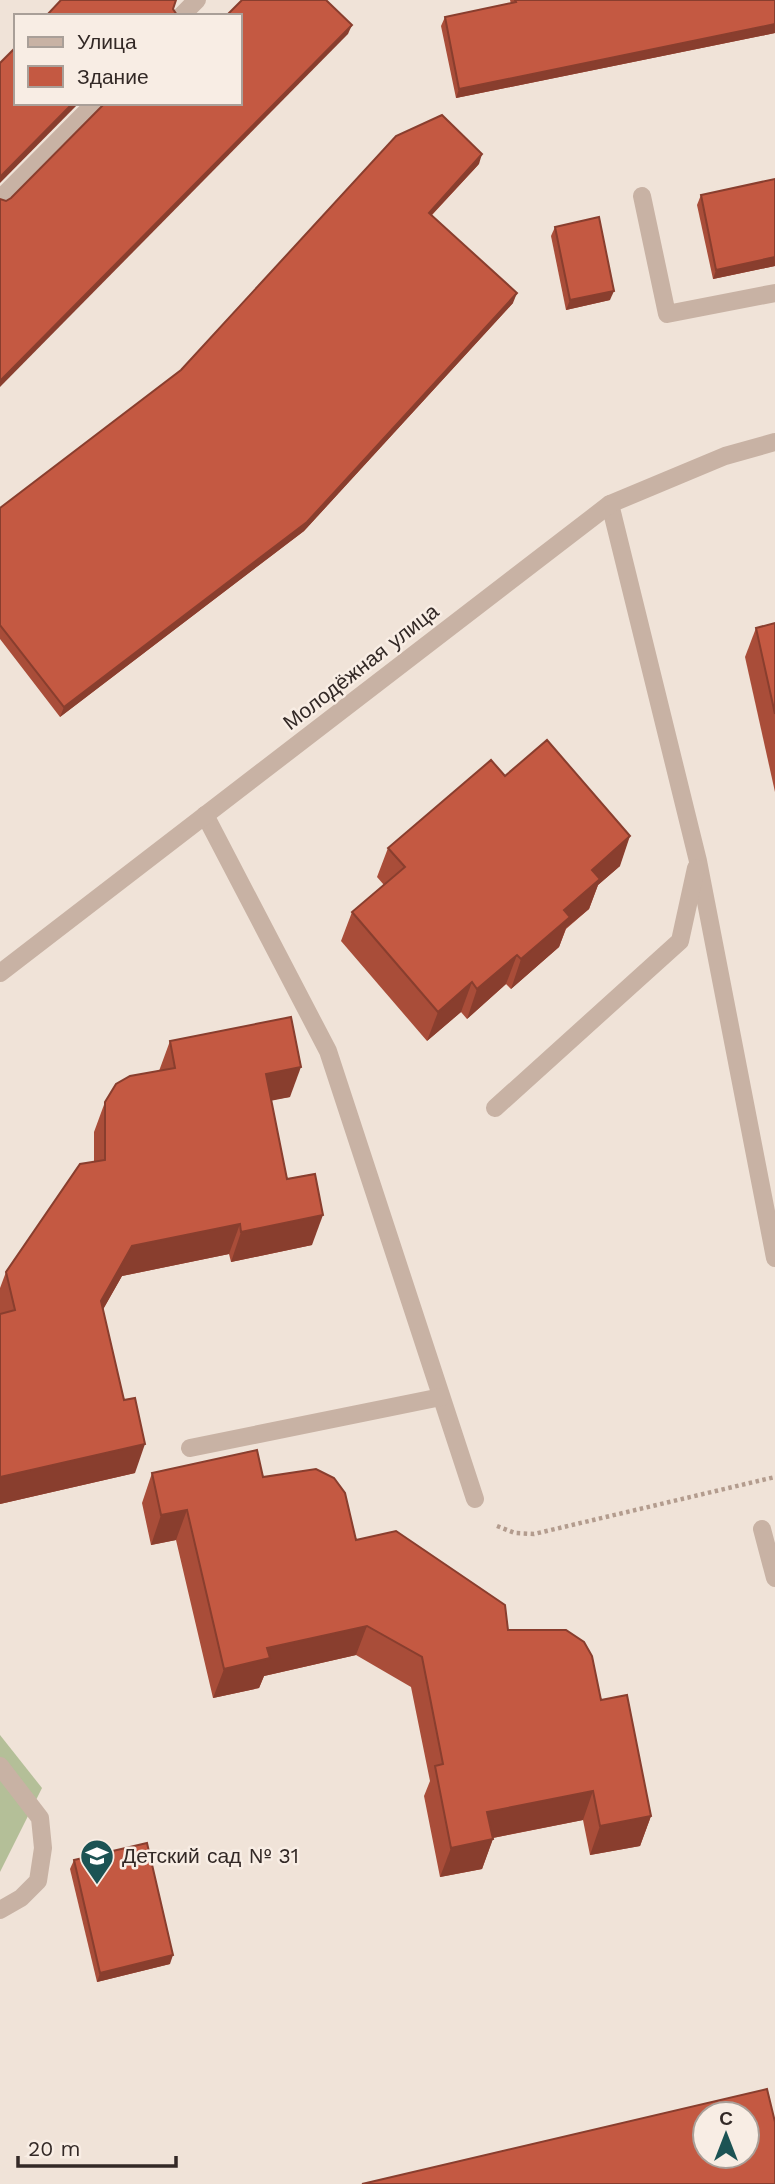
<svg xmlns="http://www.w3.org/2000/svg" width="775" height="2184" font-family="'Work Sans',sans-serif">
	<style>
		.green { fill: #b4bf98 }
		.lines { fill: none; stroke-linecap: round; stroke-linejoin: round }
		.path { stroke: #b39c8e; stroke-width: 4.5; stroke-dasharray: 3.5 3.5; stroke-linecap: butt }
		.service { stroke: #c8b2a4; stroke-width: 18 }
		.minor { stroke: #c8b2a4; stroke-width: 18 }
		.wall { fill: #a94d39 }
		.shaded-wall { fill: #893e2e }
		.building { fill: #c45942; stroke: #893e2e; stroke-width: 2; fill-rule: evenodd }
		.labels { text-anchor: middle; stroke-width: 5; stroke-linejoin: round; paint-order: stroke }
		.street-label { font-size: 21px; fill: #332926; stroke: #f8ede4 }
		.poi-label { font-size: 21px; fill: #332926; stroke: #f8ede4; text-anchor: start }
	</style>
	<rect width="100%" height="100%" fill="#f0e3d8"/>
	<path class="green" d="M0 1735 42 1788 0 1872Z"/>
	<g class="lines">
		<path class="path" d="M497 1526 515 1533 534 1534 775 1477"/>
		<g class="service">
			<path d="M181 16 197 0"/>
			<path d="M642 196 667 314 775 293"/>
			<path d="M0 199 95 103"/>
			<path d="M610 504 698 861 775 1258"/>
			<path d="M205 815 328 1051 475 1499"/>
			<path d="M495 1108 680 941 696 868"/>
			<path d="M190 1448 441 1397"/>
			<path d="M762 1529 775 1578"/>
			<path d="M0 1766 40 1818 43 1848 38 1881 21 1898 0 1910"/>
		</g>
		<path class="minor" d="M0 973 610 504 725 456 775 442"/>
	</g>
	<g class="wall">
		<path d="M510 0H775V33L456 98 441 26 445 17 511 4Z"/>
		<path d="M479 164 432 215 513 303 304 531 60 717 0 639V508Z"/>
		<path d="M775 179V266L713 279 697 205 701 195Z"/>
		<path d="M555 227 610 300 566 310 551 236Z"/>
		<path d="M775 623V792L745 657 756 628Z"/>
		<path d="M505 776 620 866 598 885 589 909 566 929 559 947 511 989 506 984 467 1019 461 1012 427 1041 341 941 352 912 384 885 377 877 388 848Z"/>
		<path d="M170 1041 290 1097 271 1100 287 1179 312 1245 231 1262 229 1254 122 1276 103 1309 135 1473 0 1504V1288L6 1272 94 1162V1132L105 1102 159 1071Z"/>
		<path d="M152 1473 263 1477 356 1540 508 1630 601 1700 651 1816 640 1846 590 1855 583 1820 493 1838 482 1869 440 1877 424 1796 430 1781 411 1687 356 1655 264 1676 259 1688 213 1698 176 1540 151 1545 142 1503Z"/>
		<path d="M74 1860 170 1964 97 1982 70 1869Z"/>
	</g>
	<g class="shaded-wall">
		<path d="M775 24V33L456 98 459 89Z"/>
		<path d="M352 25 348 34 0 387V381Z"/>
		<path d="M73 103H79L0 183V177Z"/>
		<path d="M482 154 479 164 425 222 429 213Z"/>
		<path d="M775 257V266L713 279 716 270Z"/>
		<path d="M614 291 610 300 566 310 570 300Z"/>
		<path d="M517 293 513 303 304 531 60 717 64 707Z"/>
		<path d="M630 836 620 866 598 885 589 909 566 928 559 947 511 989 521 959 564 910 592 870Z"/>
		<path d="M517 955 506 984 467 1019 477 989Z"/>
		<path d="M472 982 461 1012 427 1041 438 1012Z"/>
		<path d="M301 1067 290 1097 255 1104 266 1074Z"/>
		<path d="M323 1215 312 1245 231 1262 241 1232Z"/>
		<path d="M240 1224 229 1254 122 1276 91 1331 101 1301 132 1246Z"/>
		<path d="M145 1444 135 1473 0 1504V1477Z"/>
		<path d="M187 1510 176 1540 151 1545 161 1515Z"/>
		<path d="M367 1626 356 1655 264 1676 259 1688 213 1698 224 1669 267 1648Z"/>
		<path d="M593 1791 583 1820 477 1841 487 1812Z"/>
		<path d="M651 1816 640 1846 590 1855 600 1826Z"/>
		<path d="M493 1839 482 1869 440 1877 451 1848Z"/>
		<path d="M173 1955 170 1964 97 1982 100 1973Z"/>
	</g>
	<g class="building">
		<path d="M61 0H176L173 9 177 15 179 16H46Z"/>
		<path d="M242 0H326L352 25 0 381V199L6 201 11 198 105 103H240V16H226Z"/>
		<path d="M515 0H775V24L459 89 445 17 516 2Z"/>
		<path d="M16 47V103H73L0 177V63Z"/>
		<path d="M442 115 482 154 429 213 517 293 307 522 64 707 0 625V508L181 370 396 136Z"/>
		<path d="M775 179V257L716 270 701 195Z"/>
		<path d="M599 217 614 291 570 300 555 227Z"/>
		<path d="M775 623V714L756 628Z"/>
		<path d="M547 740 630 836 592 870 600 879 564 910 570 917 521 959 517 955 477 989 472 982 438 1012 352 912 405 867 388 848 491 760 505 776Z"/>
		<path d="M291 1017 301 1067 266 1074 287 1179 315 1174 323 1215 241 1232 240 1224 132 1246 101 1301 124 1400 135 1398 145 1444 0 1477V1314L15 1310 6 1272 80 1164 105 1160V1102L116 1084 130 1076 175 1068 170 1041Z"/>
		<path d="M257 1450 263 1477 316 1469 334 1478 345 1493 356 1540 396 1531 505 1605 508 1630H566L584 1642 592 1656 601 1700 627 1695 651 1816 600 1826 593 1791 487 1812 493 1839 451 1848 435 1766 443 1764 422 1657 367 1626 267 1648 270 1658 224 1669 187 1510 161 1515 152 1473Z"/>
		<path d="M147 1843 173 1955 100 1973 74 1860Z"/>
		<path d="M767 2089 775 2122V2184H362ZM705 2114H747V2156H705Z"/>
	</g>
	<defs>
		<g id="school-pin" transform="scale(1.75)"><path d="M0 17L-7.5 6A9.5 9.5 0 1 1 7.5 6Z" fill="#1c5354" stroke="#f8ede4"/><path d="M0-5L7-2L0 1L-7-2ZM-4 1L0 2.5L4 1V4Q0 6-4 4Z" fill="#fff"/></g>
	</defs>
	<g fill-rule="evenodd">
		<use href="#school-pin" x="97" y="1856"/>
	</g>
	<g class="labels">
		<g class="street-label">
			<text transform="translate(361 667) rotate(-38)" y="7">Молодёжная улица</text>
		</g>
		<g class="poi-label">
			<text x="122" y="1863">Детский сад № 31</text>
		</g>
	</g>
	<rect x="14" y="14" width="228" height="91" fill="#f8ede4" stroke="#a99f98" stroke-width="2"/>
	<rect x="28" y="37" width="35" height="10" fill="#c8b2a4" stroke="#a99f98" stroke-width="2"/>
	<text x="77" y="49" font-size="21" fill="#332926">Улица</text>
	<rect x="28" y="66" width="35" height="21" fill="#c45942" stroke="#a99f98" stroke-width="2"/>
	<text x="77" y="84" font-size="21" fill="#332926">Здание</text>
	<g transform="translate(726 2135)"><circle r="33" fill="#f8ede4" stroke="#a99f98" stroke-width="2"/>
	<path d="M0-5L12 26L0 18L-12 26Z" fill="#1c5354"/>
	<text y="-10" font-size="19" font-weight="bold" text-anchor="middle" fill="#332926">С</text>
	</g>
	<path d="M18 2156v10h158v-10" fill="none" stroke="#332926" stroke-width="3.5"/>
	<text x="28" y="2156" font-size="21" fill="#332926" stroke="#f8ede4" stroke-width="5" paint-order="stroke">20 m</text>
</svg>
